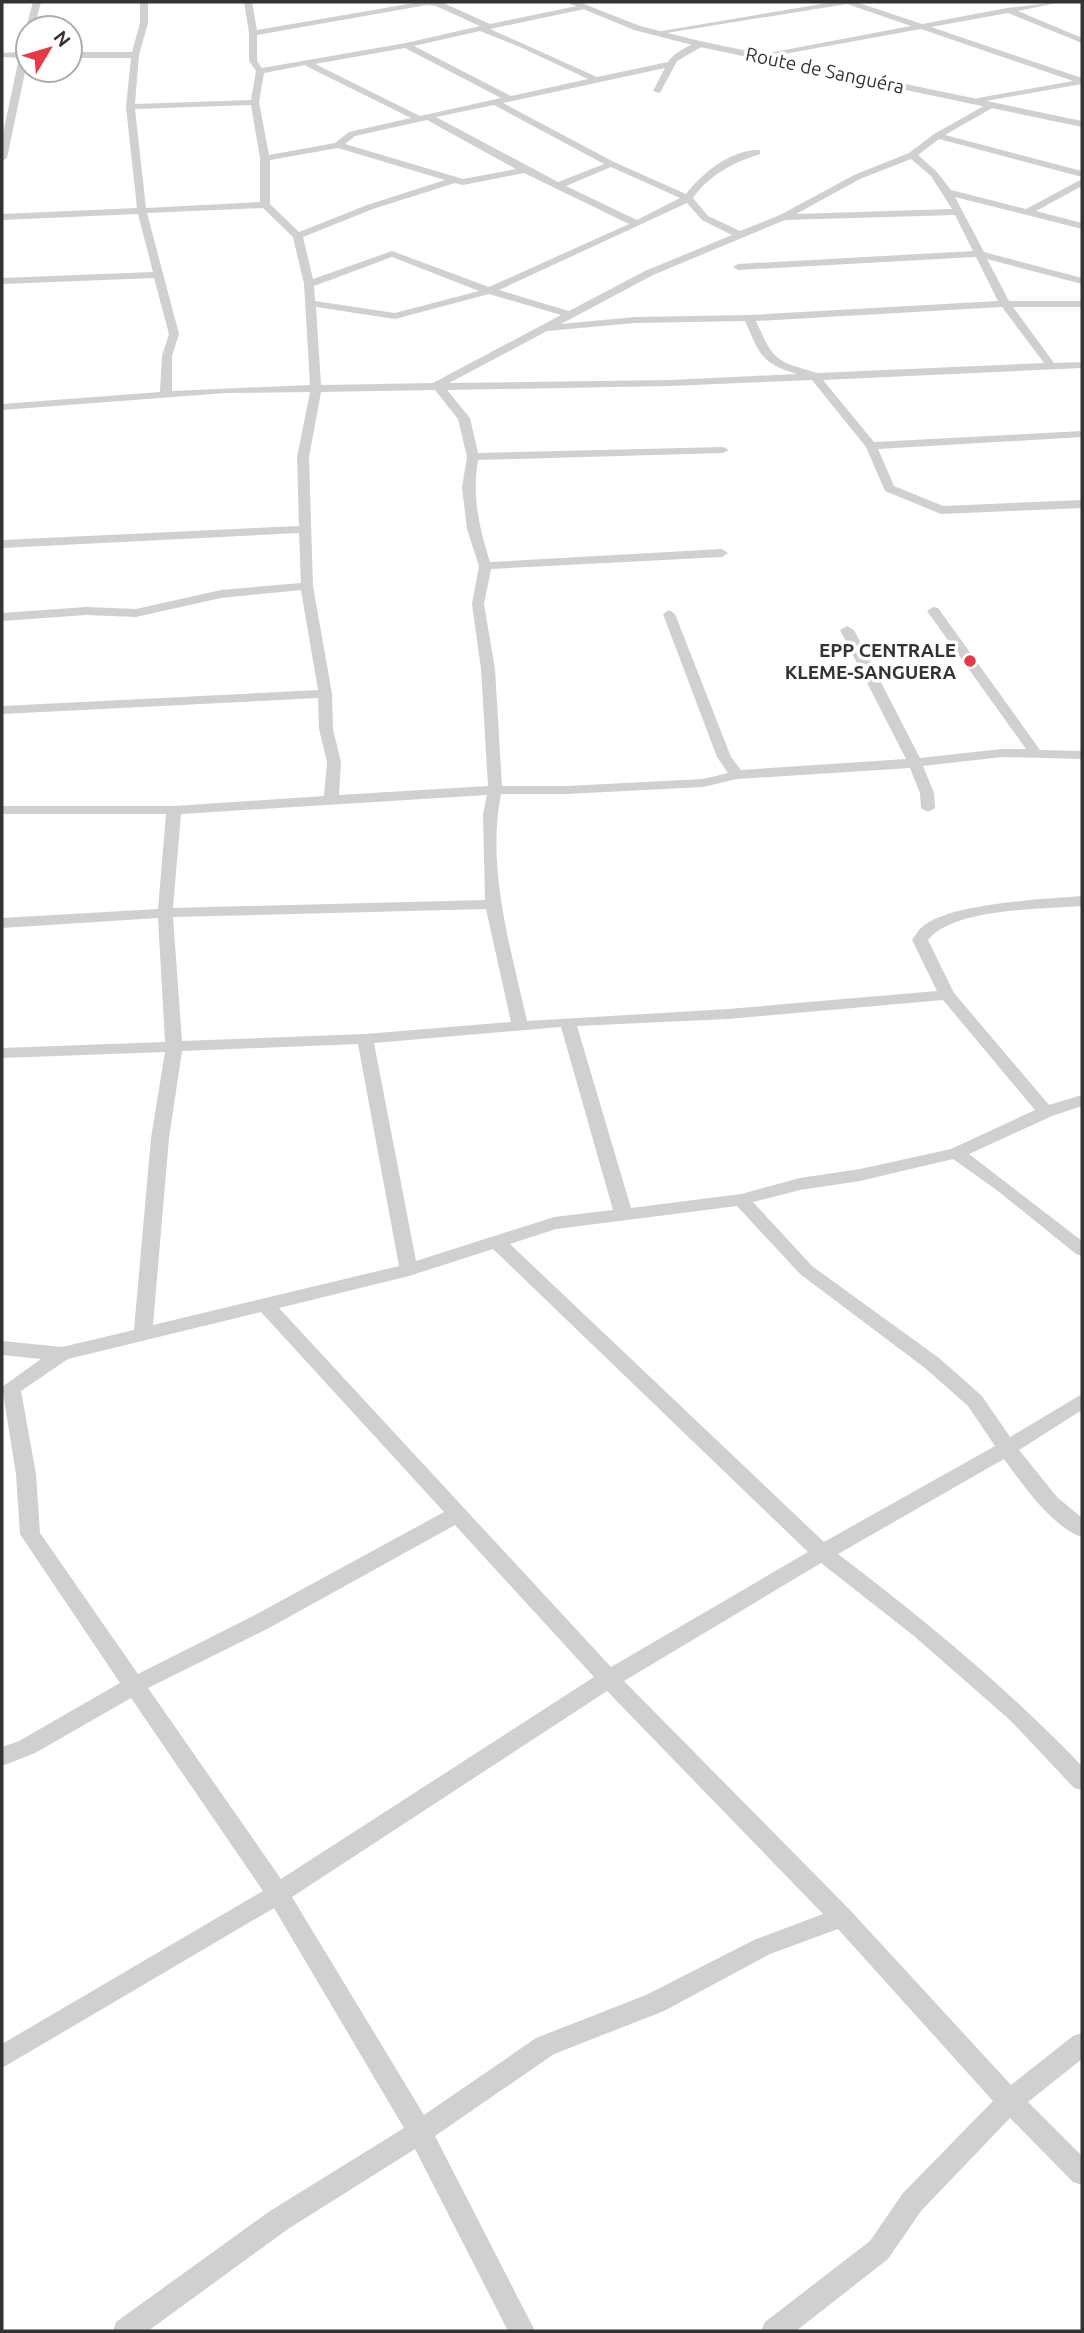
<svg xmlns="http://www.w3.org/2000/svg" width="1084" height="2333" font-family="Ubuntu,sans-serif">
	<style>
		.lines { fill: none; stroke-linecap: round; stroke-linejoin: round }
		.minor { fill: #d0d0d0; fill-rule: evenodd }
		.tertiary { fill: #d0d0d0; fill-rule: evenodd }
		.poi-dot { fill: #e63946; stroke: #fff; stroke-width: 2.5 }
		.labels { text-anchor: middle; stroke-width: 7; stroke-linejoin: round; paint-order: stroke }
		.far-street-label { font-size: 19px; fill: #333; stroke: #fff }
		.far-poi-label { font-size: 19px; font-weight: bold; fill: #333; stroke: #fff; text-anchor: end }
	</style>
	<rect width="100%" height="100%" fill="#fff"/>
	<g class="lines">
		<g class="minor">
			<path d="M33 2H41L34 28 28 30 26 28Z"/>
			<path d="M140 2H148V23L139 55 135 104 251 100 256 71 249 61V33L244 2H252L257 30 420 2H441L490 24 582 5 585 9 490 29 597 77 668 62C674 53 692 42 703 42V46L677 61 660 93 653 91 665 68 503 103 614 162 686 194C702 173 732 149 760 150V154C733 163 710 174 693 198L708 216 740 231 780 215 854 175 909 153 934 134 991 102 994 103V107L945 135 1082 171V177L939 139 918 155 937 172 951 190 1026 209 1082 179V186L1036 211 1082 223V229L955 197 984 252 1082 278V284L987 259 1009 301H1082V307H1013L1054 363 1082 362V368L823 380 874 442 1082 431V437L878 449 894 486 943 506 1082 500V508L941 514 885 491 866 447 812 380 670 386 447 390 470 418 478 453 723 447 729 450 723 453 478 460C472 497 479 527 490 562L722 549 728 553 722 557 491 569 484 604 495 669 502 786H567L703 779 728 773 717 757 663 614 669 610 675 614 731 757 741 770 906 759 840 630 847 626 854 630 920 758 1002 749H1026L927 611 933 607 938 608 1040 750 1082 751V759L1002 757 923 766 934 793 935 808 928 812 921 808 920 793 910 768 737 779 703 787 567 794H501C486 868 511 949 527 1021L728 1009 937 991 912 940C915 936 918 930 922 927 949 903 1046 899 1082 896V906C1043 909 953 908 928 940L954 993 1049 1105 1082 1095V1106L1052 1116 969 1154 1082 1241V1256L1076 1254 998 1191 953 1159 860 1181 800 1190 753 1202 812 1266 939 1358 982 1396 1010 1437 1082 1394V1410L1019 1450 1057 1497 1082 1518V1537C1054 1529 1021 1483 1004 1459L838 1554C925 1620 1006 1687 1082 1766V1790L1074 1788 1011 1721 914 1636 821 1563 624 1681 850 1910 1011 2085 1073 2036 1082 2033V2059L1028 2102 1082 2156V2185L1073 2182 1010 2118 921 2211 888 2259 796 2331H761L765 2322 870 2241 903 2193 993 2101 838 1929 770 1954 664 2011 554 2054 435 2136 535 2331H508L415 2149 288 2229 148 2331H113L116 2322 270 2211 404 2128 274 1908 2 2068V2044L263 1891 131 1698 35 1753 2 1766V1747L19 1741 120 1683 20 1534 16 1474 2 1387 41 1359 2 1355V1341L62 1347 134 1330 151 1138 165 1052 2 1058V1048L165 1042 158 918 2 928V918L158 909 166 814H2V806H174L324 796 327 762 319 729 318 698 2 714V706L318 690 301 590 221 598 136 617 86 615 2 621V613L86 607 136 609 221 590 301 583 299 533 2 548V540L299 526 297 457 310 392 226 393 2 410V404L160 392 162 356 169 334 154 278 2 284V278L153 272 138 214 2 220V214L137 208 126 107 131 58H70V52H132L140 23ZM427 5 436 6 480 26 406 43 262 68 257 61V35ZM480 31 520 47 588 79 511 96 414 46ZM405 48 501 98 420 116 315 64ZM306 65V66L411 118 349 132 335 143 269 155 259 102 264 73ZM251 105 260 158V202L146 208 135 109ZM494 105 604 164 558 182 436 117ZM427 120 516 169 463 179 345 144 355 136ZM338 148 445 180 367 205 299 232 270 204V160ZM911 159 931 176 952 209 796 214 860 179ZM611 167 680 198 637 220 566 186ZM524 173 629 224 489 287 392 251 313 279 303 237 373 209 455 183 463 185ZM687 203 702 220 732 235 645 271 569 311 499 290ZM263 208 293 237 304 284 310 385 172 391V356L179 334 147 213ZM955 215 973 251 738 264 733 267 738 270 976 257 998 301 749 315 635 317 561 324 653 275 785 220ZM392 257 479 291 395 313 315 301 314 286ZM489 294 561 315 433 383 321 385 316 307 395 319ZM1002 307 1044 363 817 373C774 360 774 361 756 321ZM745 321C760 354 760 363 797 374L670 380 449 383 547 331 635 323ZM435 390 458 419 467 457 462 487 467 529 479 566 472 604 481 669 488 786 339 795 341 762 333 729 332 694 313 586 309 457 321 392ZM487 795 483 814 485 900 173 908 181 814ZM486 909 511 1022 365 1034 182 1041 173 917ZM943 1000 1035 1110 951 1149 860 1169 800 1178 741 1194 631 1208 577 1026 728 1019ZM561 1027 613 1210 554 1217 416 1261 374 1043ZM358 1044 399 1266 153 1325 169 1138 182 1051ZM737 1206 800 1274 925 1368 968 1406 995 1446 824 1542 510 1244 556 1229ZM493 1249 808 1552 611 1667 279 1308 409 1276ZM261 1312 444 1512 253 1616 138 1674 40 1533 36 1474 21 1391 68 1359ZM455 1525 594 1677 281 1879 148 1688 269 1628ZM607 1691 823 1914 754 1940 646 1995 536 2038 424 2115 292 1897Z"/>
			<path d="M833 2H856L922 24 1007 8 1061 2 1018 11 1082 38V43L1008 13 931 27 1082 78V84L975 103 974 101 978 98 1073 81 921 29 757 59 753 56 911 26 847 4 654 35 650 33Z"/>
			<path d="M28 33V58L7 158 2 161V138L19 58 2 57V53L20 52 24 35Z"/>
		</g>
		<path class="tertiary" d="M566 2H579L640 26 700 41 1082 121V127L700 47 634 30Z"/>
	</g>
	<circle class="poi-dot" cx="970" cy="661" r="7"/>
	<g class="labels">
		<g class="far-street-label">
			<text transform="translate(825 70) rotate(12)" y="7">Route de Sanguéra</text>
		</g>
		<g class="far-poi-label">
			<text x="956" y="657">EPP CENTRALE<tspan x="956" dy="22">KLEME-SANGUERA</tspan></text>
		</g>
	</g>
	<rect width="1084" height="2333" fill="none" stroke="#333333" stroke-width="7"/>
	<g transform="translate(49 49) rotate(52)"><circle r="33" fill="#ffffff" stroke="#adadad" stroke-width="2"/>
	<path d="M0-5L12 26L0 18L-12 26Z" fill="#e63946"/>
	<text y="-10" font-size="19" font-weight="bold" text-anchor="middle" fill="#333333">N</text>
	</g>
</svg>
